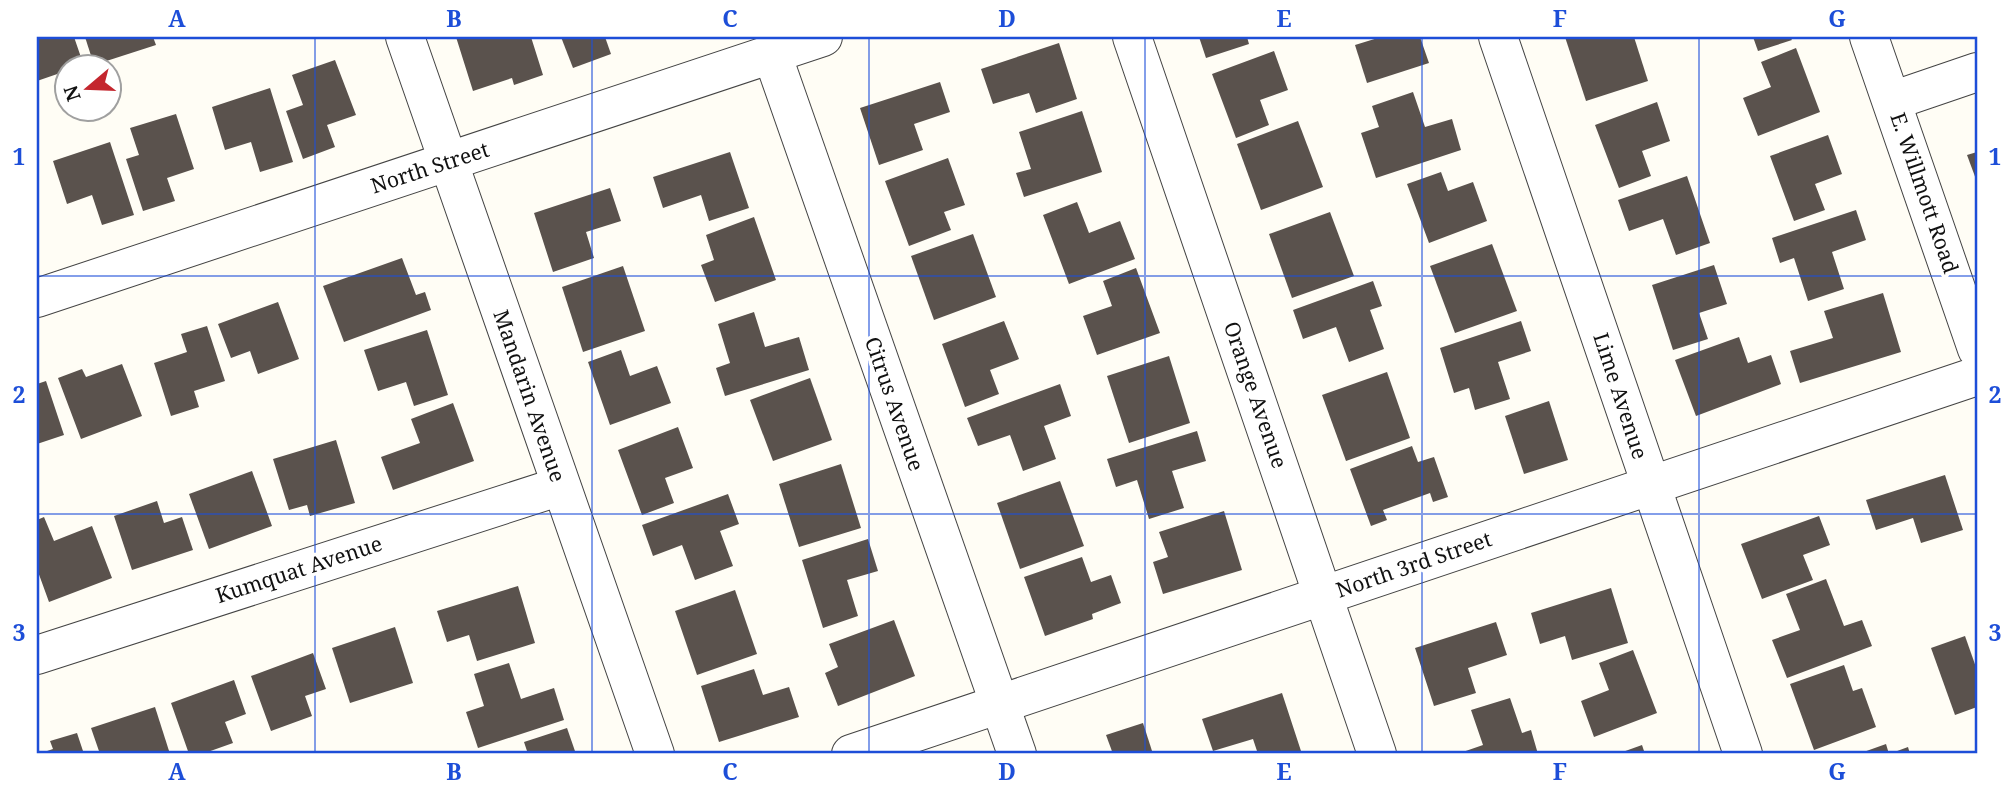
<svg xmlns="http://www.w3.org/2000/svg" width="2014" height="791" font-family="'Noto Serif',serif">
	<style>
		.building { fill: #5a524d }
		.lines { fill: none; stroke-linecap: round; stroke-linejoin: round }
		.minor-casing { stroke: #444; stroke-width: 40 }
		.minor { stroke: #fff; stroke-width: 38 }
		.grid { fill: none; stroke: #1d4ed8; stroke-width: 2; stroke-opacity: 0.55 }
		.labels { text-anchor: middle; stroke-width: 7; stroke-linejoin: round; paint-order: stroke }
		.street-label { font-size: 21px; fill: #111; stroke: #fff }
		.neatline { fill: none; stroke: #1d4ed8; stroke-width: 2.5 }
		.grid-label { font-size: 23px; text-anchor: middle; font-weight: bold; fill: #1d4ed8 }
	</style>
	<rect width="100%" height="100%" fill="#fffdf5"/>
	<g class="building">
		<path d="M37 37H74L84 66H66V71L37 81Z"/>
		<path d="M85 37H153L156 45 94 65Z"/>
		<path d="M456 37H531L543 75 514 85 512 78 473 91Z"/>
		<path d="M561 37H605L611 54 573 68Z"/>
		<path d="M1199 37H1247L1249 44 1206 58Z"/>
		<path d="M1381 37H1420L1429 63 1367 83 1355 45Z"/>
		<path d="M1565 37H1634L1648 81 1586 101Z"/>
		<path d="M1753 37H1790L1792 40 1758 51Z"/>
		<path d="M1059 43 1077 99 1036 113 1029 93 993 104 981 69Z"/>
		<path d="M1796 48 1820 112 1758 136 1743 98 1771 87 1761 62Z"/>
		<path d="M1274 51 1288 90 1260 100 1269 125 1236 138 1212 74Z"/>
		<path d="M335 60 356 115 327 125 335 147 303 159 286 111 303 105 292 75Z"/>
		<path d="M940 82 950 112 914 124 923 150 879 165 860 108Z"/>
		<path d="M270 88 293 162 260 172 251 142 225 150 212 107Z"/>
		<path d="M1413 92 1425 127 1452 119 1461 150 1376 178 1361 133 1379 127 1372 106Z"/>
		<path d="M1657 102 1670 141 1642 151 1651 176 1619 188 1595 125Z"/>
		<path d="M1082 111 1102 172 1024 197 1016 173 1031 169 1019 132Z"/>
		<path d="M176 114 194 169 167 178 175 201 143 211 126 159 139 155 130 128Z"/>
		<path d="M1298 121 1323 187 1261 210 1237 144Z"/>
		<path d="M1828 135 1842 174 1815 184 1825 210 1794 221 1770 156Z"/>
		<path d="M110 142 134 215 102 225 92 195 67 204 53 161Z"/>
		<path d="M730 152 749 208 709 221 701 195 663 208 653 177Z"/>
		<path d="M1977 152V182L1967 155Z"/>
		<path d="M948 158 965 205 944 212 951 230 909 246 885 181Z"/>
		<path d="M1441 172 1448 191 1473 182 1487 221 1429 243 1407 184Z"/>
		<path d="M1687 176 1710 243 1676 255 1663 219 1629 231 1618 200Z"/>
		<path d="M610 188 621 221 586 232 594 258 553 272 534 213Z"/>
		<path d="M1077 202 1089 233 1120 221 1135 259 1069 284 1043 215Z"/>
		<path d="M1856 210 1866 240 1832 252 1844 289 1808 301 1794 258 1780 263 1772 238Z"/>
		<path d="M1330 212 1354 276 1292 298 1269 234Z"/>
		<path d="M754 217 776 280 715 302 701 265 714 260 706 235Z"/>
		<path d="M973 234 996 297 934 320 911 256Z"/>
		<path d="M1492 244 1517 311 1455 333 1430 266Z"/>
		<path d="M402 258 416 295 425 292 431 310 344 342 323 286Z"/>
		<path d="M1714 265 1727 304 1699 313 1708 339 1673 350 1652 285Z"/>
		<path d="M623 266 645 331 583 352 562 287Z"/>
		<path d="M1136 268 1160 333 1097 355 1083 316 1112 306 1103 281Z"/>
		<path d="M1373 281 1382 306 1370 310 1384 349 1349 362 1336 327 1303 339 1293 310Z"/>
		<path d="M1883 293 1901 352 1800 383 1790 351 1833 338 1824 311Z"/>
		<path d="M278 302 299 359 258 374 250 351 231 358 218 324Z"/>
		<path d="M754 312 765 347 799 337 809 370 725 396 716 368 730 363 718 324Z"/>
		<path d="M1004 321 1019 359 990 370 999 394 965 407 942 344Z"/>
		<path d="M1521 321 1531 351 1498 362 1510 399 1475 410 1469 388 1454 393 1440 348Z"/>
		<path d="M207 326 225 381 194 391 199 407 171 416 154 363 187 352 181 334Z"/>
		<path d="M427 330 448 395 414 406 406 382 378 391 364 350Z"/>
		<path d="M1739 337 1748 363 1771 355 1781 384 1696 416 1675 360Z"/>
		<path d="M621 350 630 376 657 366 671 403 610 425 588 362Z"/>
		<path d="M1169 356 1190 423 1129 443 1107 376Z"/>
		<path d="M122 364 142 416 81 439 58 378 82 369 86 377Z"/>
		<path d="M1387 372 1410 438 1346 461 1322 395Z"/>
		<path d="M810 378 832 440 773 461 750 400Z"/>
		<path d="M46 381 64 435 37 444V384Z"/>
		<path d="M1060 384 1071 416 1044 426 1056 459 1023 471 1010 435 978 446 967 418Z"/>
		<path d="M1549 401 1568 460 1524 474 1505 416Z"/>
		<path d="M453 403 474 461 393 490 381 457 420 443 411 419Z"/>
		<path d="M678 427 693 468 665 478 674 503 642 515 618 450Z"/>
		<path d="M1197 431 1206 461 1172 471 1184 508 1149 519 1137 480 1116 487 1107 459Z"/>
		<path d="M336 440 355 503 310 516 307 505 289 510 273 459Z"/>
		<path d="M1412 446 1418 462 1434 457 1448 497 1433 502 1430 493 1383 510 1387 520 1371 526 1350 469Z"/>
		<path d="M841 464 861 528 799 547 779 484Z"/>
		<path d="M252 471 272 526 209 549 189 494Z"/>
		<path d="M1945 475 1963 530 1921 543 1913 518 1876 530 1866 500Z"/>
		<path d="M1060 481 1084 546 1020 569 997 503Z"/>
		<path d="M728 494 739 524 720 531 733 566 695 580 682 545 653 556 642 525Z"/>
		<path d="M157 501 164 523 182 517 193 550 132 570 114 516Z"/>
		<path d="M1224 511 1242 570 1163 594 1153 562 1168 557 1159 532Z"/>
		<path d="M1819 516 1830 545 1803 555 1813 580 1762 599 1741 544Z"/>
		<path d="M44 517 54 541 92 526 112 578 49 602 37 569V520Z"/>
		<path d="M868 539 878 571 847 580 858 616 823 628 802 560Z"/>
		<path d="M1082 557 1091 582 1111 575 1121 603 1092 614 1093 619 1045 636 1024 577Z"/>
		<path d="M1826 579 1844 626 1862 620 1872 646 1787 678 1772 640 1800 630 1786 594Z"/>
		<path d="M518 586 535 643 477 661 469 635 447 642 437 611Z"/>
		<path d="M1611 588 1628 643 1572 660 1565 636 1540 644 1531 613Z"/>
		<path d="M735 590 757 654 697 675 675 611Z"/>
		<path d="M894 620 915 676 838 706 825 673 838 667 829 644Z"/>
		<path d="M1496 622 1507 655 1468 668 1476 693 1434 706 1415 648Z"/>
		<path d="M395 627 413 683 350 703 332 648Z"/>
		<path d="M1965 636 1977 670V707L1955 715 1931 648Z"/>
		<path d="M1633 650 1657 713 1594 737 1581 701 1609 690 1599 663Z"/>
		<path d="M313 653 326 689 305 696 312 716 271 731 251 676Z"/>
		<path d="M509 663 521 699 554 688 564 720 478 748 466 712 484 706 474 674Z"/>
		<path d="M1844 665 1853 691 1862 688 1876 727 1814 750 1790 684Z"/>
		<path d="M754 669 763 695 789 687 799 717 719 742 701 686Z"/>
		<path d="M234 680 246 714 225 722 233 743 202 754H189L171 703Z"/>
		<path d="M1282 693 1301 751 1292 754H1258L1253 739 1213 751 1202 719Z"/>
		<path d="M1510 698 1522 733 1531 730 1538 754H1457L1483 745 1471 710Z"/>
		<path d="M155 707 170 754H100L91 728Z"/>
		<path d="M1143 723 1153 754H1113L1106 735Z"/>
		<path d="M567 728 576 754H528L524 742Z"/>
		<path d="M77 733 84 754H38L53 749 50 741Z"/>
		<path d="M1886 744 1889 754 1908 747 1910 754H1858Z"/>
		<path d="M1642 745 1645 754H1617Z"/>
	</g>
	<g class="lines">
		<g class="minor-casing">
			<g id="minor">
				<path d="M405 37 655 754"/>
				<path d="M1132 37 1377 754"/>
				<path d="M1498 37 1743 754"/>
				<path d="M1869 37 1977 349"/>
				<path d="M772 54 1017 754"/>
				<path d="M1892 101 1977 72"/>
				<path d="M37 298 823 37"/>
				<path d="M37 655 561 486"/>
				<path d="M851 754 1977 376"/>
			</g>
		</g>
		<use href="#minor" class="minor"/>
	</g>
	<path class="grid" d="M315 37V754M592 37V754M869 37V754M1145 37V754M1422 37V754M1699 37V754M37 276H1977M37 514H1977"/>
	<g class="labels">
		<g class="street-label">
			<text transform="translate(430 168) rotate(-18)" y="7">North Street</text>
			<text transform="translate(1924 193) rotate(71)" y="7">E. Willmott Road</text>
			<text transform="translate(1255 395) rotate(71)" y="7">Orange Avenue</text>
			<text transform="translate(529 396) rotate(71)" y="7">Mandarin Avenue</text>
			<text transform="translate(1620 396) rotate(72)" y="7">Lime Avenue</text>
			<text transform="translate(894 404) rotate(71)" y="7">Citrus Avenue</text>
			<text transform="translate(1414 565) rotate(-19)" y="7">North 3rd Street</text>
			<text transform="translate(299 570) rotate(-18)" y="7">Kumquat Avenue</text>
		</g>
	</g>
	<rect width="2014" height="791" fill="none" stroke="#ffffff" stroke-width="77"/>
	<g transform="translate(88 88) rotate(251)"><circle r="33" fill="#ffffff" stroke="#a0a0a0" stroke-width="2"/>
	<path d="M0-5L12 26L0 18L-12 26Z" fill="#c4262e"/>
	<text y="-10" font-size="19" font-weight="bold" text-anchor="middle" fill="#111111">N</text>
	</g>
	<rect x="38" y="38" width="1938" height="714" class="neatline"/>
	<g class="grid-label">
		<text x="177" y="27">A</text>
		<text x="454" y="27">B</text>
		<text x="730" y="27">C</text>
		<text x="1007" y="27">D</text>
		<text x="1284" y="27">E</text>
		<text x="1560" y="27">F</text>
		<text x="1837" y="27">G</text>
		<text x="19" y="165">1</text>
		<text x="1995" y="165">1</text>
		<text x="19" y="403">2</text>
		<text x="1995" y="403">2</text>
		<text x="19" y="641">3</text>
		<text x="1995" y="641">3</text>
		<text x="177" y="780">A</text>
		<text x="454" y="780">B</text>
		<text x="730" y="780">C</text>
		<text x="1007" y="780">D</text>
		<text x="1284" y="780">E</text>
		<text x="1560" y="780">F</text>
		<text x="1837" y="780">G</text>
	</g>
</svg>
